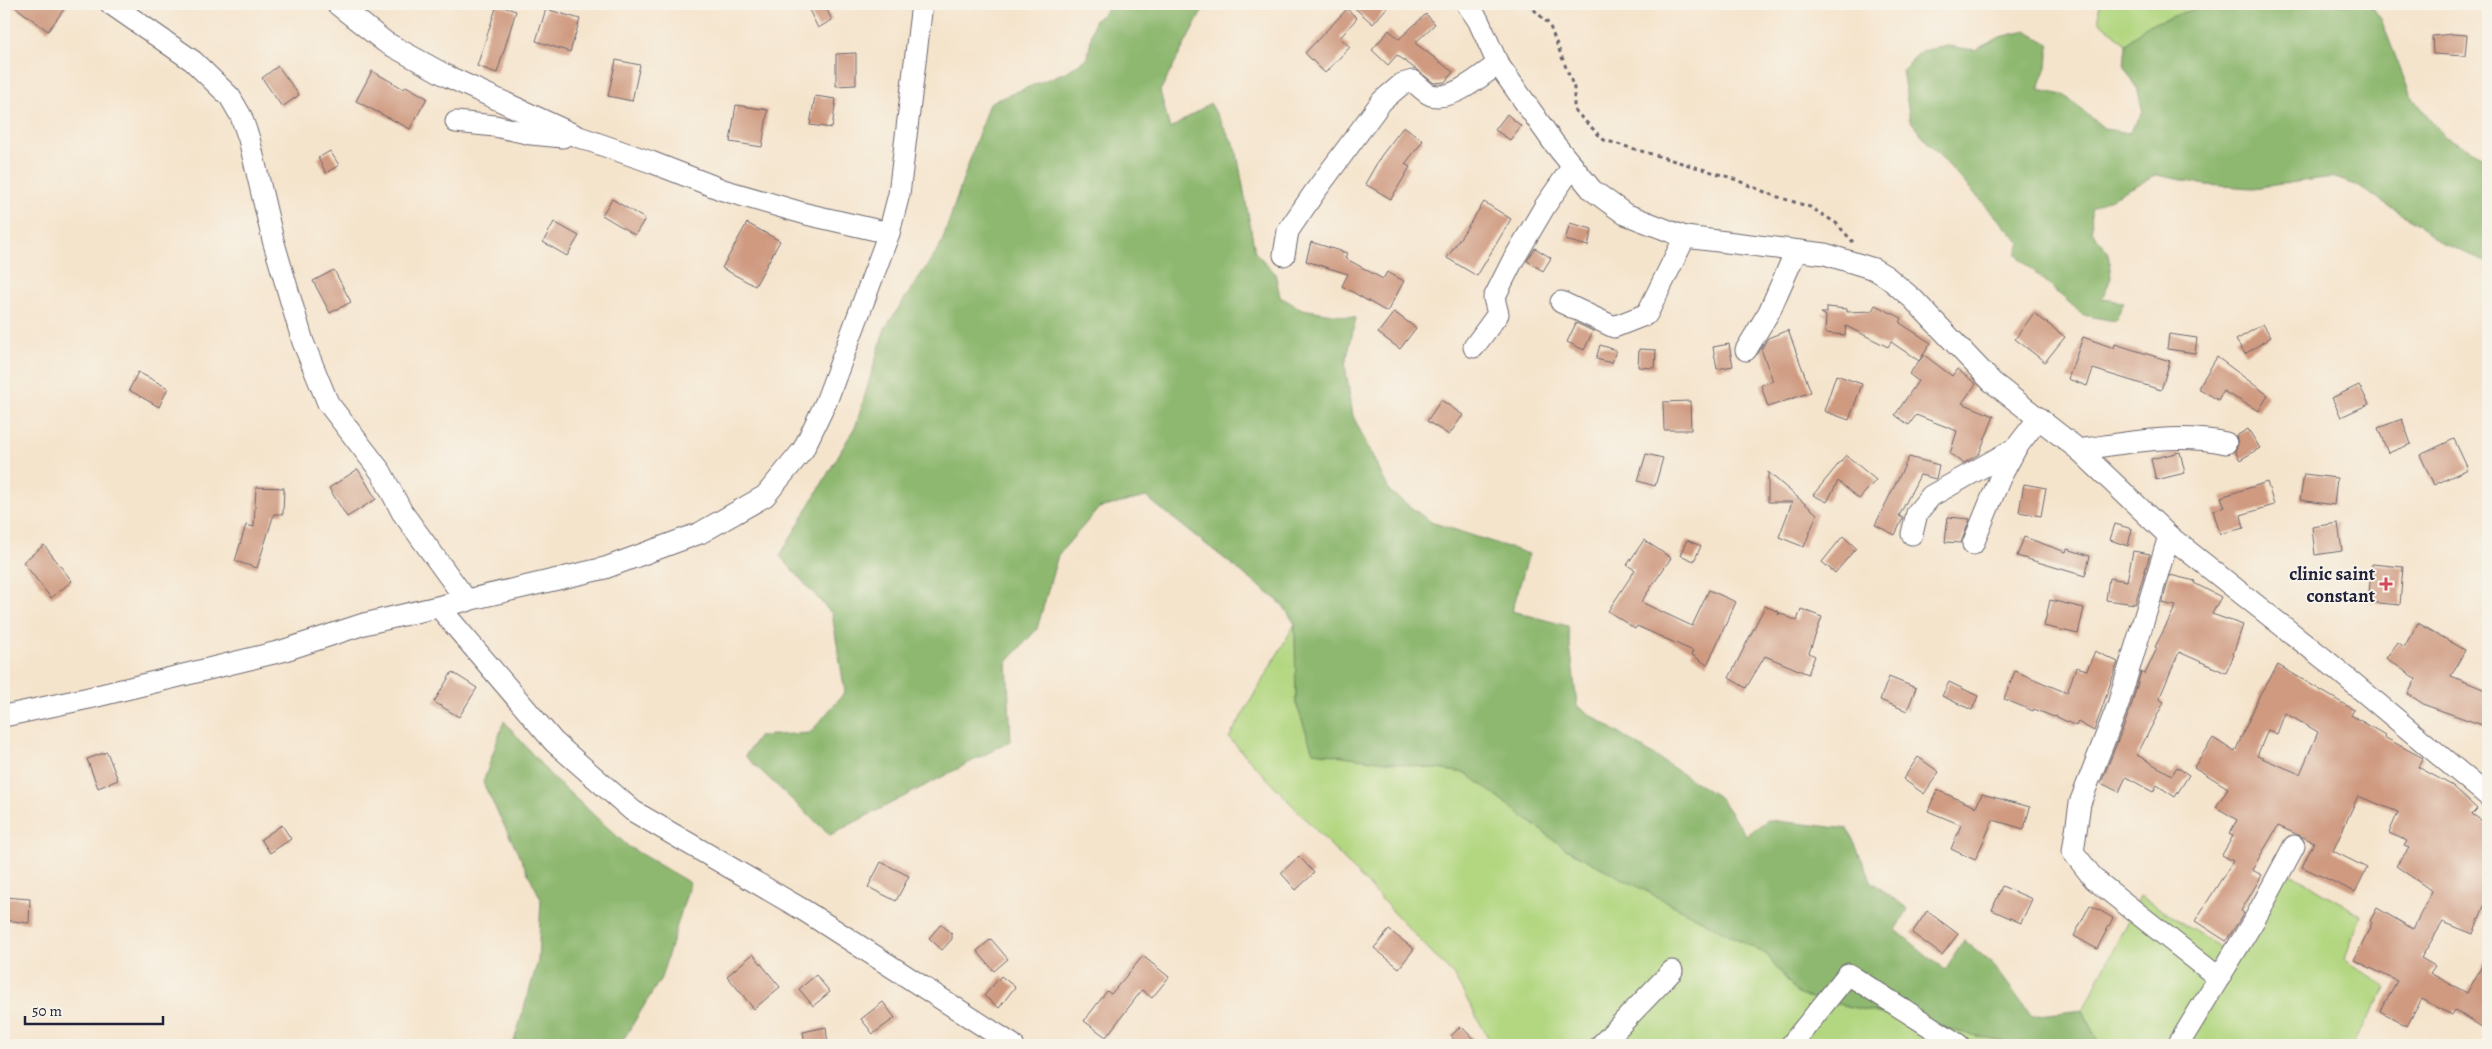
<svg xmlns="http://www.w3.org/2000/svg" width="2492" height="1049" font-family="Alegreya,serif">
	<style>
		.green { fill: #b3d781; stroke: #6a7c5e }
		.forest { fill: #8eb86f; stroke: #586d55 }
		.building { fill: #cf9a80; fill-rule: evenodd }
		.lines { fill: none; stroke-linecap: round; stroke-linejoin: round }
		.minor-casing { stroke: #6c666e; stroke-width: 23 }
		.path { stroke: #6c666e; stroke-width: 3; stroke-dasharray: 4 4; stroke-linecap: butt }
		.minor { stroke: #fff; stroke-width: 21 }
		.poi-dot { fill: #d1495b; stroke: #f7f3e8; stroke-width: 2 }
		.labels { text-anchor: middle; stroke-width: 4; stroke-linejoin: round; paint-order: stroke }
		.poi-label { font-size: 19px; font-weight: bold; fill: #22223b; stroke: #f7f3e8; text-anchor: end }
	</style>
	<rect width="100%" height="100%" fill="#f7f3e8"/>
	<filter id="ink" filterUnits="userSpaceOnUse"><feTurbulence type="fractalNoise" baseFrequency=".02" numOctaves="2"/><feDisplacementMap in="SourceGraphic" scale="10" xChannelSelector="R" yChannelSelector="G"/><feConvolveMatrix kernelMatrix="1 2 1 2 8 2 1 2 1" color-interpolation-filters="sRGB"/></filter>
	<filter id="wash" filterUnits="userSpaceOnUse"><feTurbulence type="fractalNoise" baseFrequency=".0096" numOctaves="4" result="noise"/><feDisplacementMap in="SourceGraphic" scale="20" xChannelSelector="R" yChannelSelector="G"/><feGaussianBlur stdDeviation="1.12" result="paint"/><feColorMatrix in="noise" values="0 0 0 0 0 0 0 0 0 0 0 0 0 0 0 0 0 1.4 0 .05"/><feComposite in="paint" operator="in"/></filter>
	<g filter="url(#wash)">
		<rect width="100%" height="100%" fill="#f5e4cc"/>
		<g class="green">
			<path d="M2099 4H2208L2146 26 2126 44 2099 21Z"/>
			<path d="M1295 624 1296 703 1313 751 1466 773 1566 849 1766 954 1799 995 2016 1045H1486L1490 1041 1454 976 1229 738Z"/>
			<path d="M2287 871 2361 915 2345 959 2386 988 2352 1045H2099L2083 1010 2140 896 2238 959Z"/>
		</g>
		<g class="forest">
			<path d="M1114 4H1206L1160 91 1170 129 1210 103 1236 148 1255 252 1275 273 1280 297 1302 309 1356 318 1345 365 1353 416 1390 492 1431 522 1529 554 1512 611 1568 626 1577 706 1720 798 1746 835 1768 820 1848 829 1872 882 1908 909 1896 930 1945 970 1964 940 1994 965 2031 1016 2083 1010 2099 1045H2016L1799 995 1766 954 1566 849 1466 773 1313 752 1296 703 1295 624 1282 604 1146 497 1099 508 1058 555 1037 629 1007 662 1011 741 830 835 745 756 759 736 810 733 845 692 832 614 780 556 856 425 885 328 941 245 989 103 1068 71 1088 57 1094 21Z"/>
			<path d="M2208 4H2370L2381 19 2410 94 2444 136 2488 159V262L2436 241 2418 224 2356 185 2332 177 2253 188 2206 185 2157 175 2091 208 2092 231 2108 252 2111 278 2102 299 2124 302 2115 321 2083 315 2016 255 2020 243 1929 144 1910 120 1902 70 1921 51 1948 46 1975 50 2000 37 2026 31 2049 44 2047 67 2038 90 2064 95 2105 129 2129 133 2143 112 2137 87 2124 67 2126 44 2146 26Z"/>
			<path d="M504 721 551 776 629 847 690 883 661 978 620 1045H513L538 961 541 899 483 783Z"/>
		</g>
		<g id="blocks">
			<g class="building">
				<path d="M11 4H68L48 31Z"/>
				<path d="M818 4H824L832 20 818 28 808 8Z"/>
				<path d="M1350 4H1390L1373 24Z"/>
				<path d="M497 5 516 11 497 73 477 66Z"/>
				<path d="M546 9 580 19 570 52 536 41Z"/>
				<path d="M1347 9 1357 18 1340 38 1350 47 1325 73 1305 53Z"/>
				<path d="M1426 14 1435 24 1415 43 1453 72 1445 82 1434 83 1397 55 1388 65 1372 50 1389 30 1399 39Z"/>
				<path d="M2453 34 2467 35 2465 56 2433 54 2432 36Z"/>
				<path d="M856 53V85L836 86V54Z"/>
				<path d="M616 60 640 65 632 101 608 96Z"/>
				<path d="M278 66 299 95 282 107 262 78Z"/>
				<path d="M372 71 404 89 406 86 427 98 410 129 356 101Z"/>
				<path d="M815 96 836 99 832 128 810 125Z"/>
				<path d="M736 105 768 110 762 147 730 142Z"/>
				<path d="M1507 114 1521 126 1510 140 1495 130Z"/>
				<path d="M1404 126 1423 141 1405 164 1410 167 1391 199 1365 184 1381 156Z"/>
				<path d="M330 151 339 165 326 173 318 158Z"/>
				<path d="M612 199 645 219 635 235 602 215Z"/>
				<path d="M1484 202 1511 219 1477 276 1447 258Z"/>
				<path d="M554 222 579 236 567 256 543 242Z"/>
				<path d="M747 223 780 241 755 286 722 268Z"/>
				<path d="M1570 223 1592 229 1588 246 1565 240Z"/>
				<path d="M1311 242 1347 253 1345 258 1383 279 1387 272 1404 281 1387 312 1342 286 1348 274 1306 261Z"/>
				<path d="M1535 248 1551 258 1543 271 1527 261Z"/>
				<path d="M334 270 351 302 330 313 313 281Z"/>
				<path d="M1875 305 1902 318 1900 323 1931 343 1919 361 1891 342 1888 347 1846 326 1845 335 1825 333 1826 316 1821 313H1827V307L1847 309V312L1872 311Z"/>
				<path d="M1394 312 1416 328 1400 349 1378 333Z"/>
				<path d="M2034 313 2065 337 2045 362 2015 339Z"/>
				<path d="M1576 323 1593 331 1584 350 1567 342Z"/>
				<path d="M2263 324 2271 337 2245 354 2236 340Z"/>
				<path d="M1788 330 1811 392 1768 407 1761 385 1773 381 1761 349 1768 338Z"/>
				<path d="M2169 334 2197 338 2195 353 2167 349Z"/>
				<path d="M2083 337 2114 348 2115 344 2170 361 2161 390 2093 369 2087 386 2068 379Z"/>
				<path d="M1729 344 1733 366 1717 369 1713 347Z"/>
				<path d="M1600 345 1616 350 1612 363 1596 359Z"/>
				<path d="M1639 349 1656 350 1655 368 1638 367Z"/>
				<path d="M1924 355 1952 376 1957 369 1976 384 1962 403 1994 416 1979 454 1964 463 1950 454 1957 431 1916 415 1909 425 1895 415 1918 381 1909 374Z"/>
				<path d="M2217 357 2268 395 2259 411 2223 391 2218 400 2198 388Z"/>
				<path d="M138 372 168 388 159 407 129 390Z"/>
				<path d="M1836 375 1862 384 1849 420 1824 411Z"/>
				<path d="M2359 385 2369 404 2341 417 2332 398Z"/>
				<path d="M1441 400 1463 415 1449 435 1427 421Z"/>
				<path d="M1690 401 1691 430H1664L1663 402Z"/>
				<path d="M2402 419 2411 444 2388 453 2378 428Z"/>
				<path d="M2248 429 2260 448 2240 460 2235 451 2238 444 2236 436Z"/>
				<path d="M2454 439 2468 469 2434 485 2420 455Z"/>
				<path d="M2180 452 2185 473 2156 480 2151 459Z"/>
				<path d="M1646 454 1663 458 1655 486 1638 481Z"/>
				<path d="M1846 455 1876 480 1859 499 1838 481 1827 502 1813 495Z"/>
				<path d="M1909 457 1939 465 1936 479 1920 475 1899 516 1903 518 1895 535 1875 525Z"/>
				<path d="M358 469 376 499 347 517 329 488Z"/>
				<path d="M1768 472 1817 514 1804 547 1779 537 1792 502H1768Z"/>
				<path d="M2304 474 2337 478 2334 505 2300 500Z"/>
				<path d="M2267 482 2274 505 2241 515 2244 528 2220 534 2213 510 2225 507 2221 497Z"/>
				<path d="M2024 484 2046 488 2041 516 2019 512Z"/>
				<path d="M256 487 284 488 283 514H274L257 568 235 561 246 525 254 527Z"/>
				<path d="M1948 517 1970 519 1961 543 1945 542Z"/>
				<path d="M2338 523 2342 551 2315 555 2312 527Z"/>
				<path d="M2115 524 2132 529 2128 546 2110 540Z"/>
				<path d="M1843 536 1856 548 1835 573 1822 562Z"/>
				<path d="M2024 537 2066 552 2067 549 2090 556 2085 576 2017 556Z"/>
				<path d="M1644 540 1671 558 1641 602 1692 626 1709 590 1736 602 1707 665 1691 654 1693 651 1637 626 1635 629 1608 611 1635 570 1627 565Z"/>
				<path d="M1687 540 1701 546 1694 561 1680 555Z"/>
				<path d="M44 545 72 581 51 598 23 562Z"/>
				<path d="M2133 551 2150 554 2135 604 2106 600 2109 578 2127 581Z"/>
				<path d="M2372 564 2403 567 2400 605 2368 602Z"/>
				<path d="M2170 575 2195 581 2194 583 2221 597 2212 614 2243 625 2233 654 2234 655 2226 673 2179 652 2159 699 2164 702 2137 755 2172 775 2177 767 2189 775 2175 797 2157 785 2153 792 2126 777 2119 792 2101 783 2130 710 2141 672 2145 674 2157 648 2155 647 2176 606 2162 603Z"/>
				<path d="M2050 600 2084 608 2078 634 2044 626Z"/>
				<path d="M1765 606 1779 612 1778 615 1780 613 1797 621 1801 609 1822 617 1809 653 1815 656 1808 674 1765 656 1746 688 1729 678Z"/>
				<path d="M2418 623 2465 650 2451 676 2488 691V727L2425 705 2408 694 2416 679 2386 658 2398 642 2404 647Z"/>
				<path d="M2095 651 2118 662 2094 731 2078 722 2076 726 2055 716 2054 717 2034 709 2033 711 2004 699 2015 671 2067 693 2076 667 2087 670Z"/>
				<path d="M2278 665 2354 710 2351 715 2385 735 2384 737 2423 758 2418 767 2453 786 2477 809 2472 814 2488 825V896L2473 934 2443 922 2421 958 2435 966 2430 973 2467 993 2488 955V1031L2455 1010 2452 1015 2422 999 2407 1026 2380 1011 2397 981 2354 960 2372 923 2370 921 2377 908 2413 929 2432 891 2396 866 2409 848 2404 846 2407 841 2389 833 2398 812 2358 796 2333 851 2367 868 2355 892 2302 867 2314 842 2278 826 2252 870 2262 875 2241 911 2244 913 2226 941 2195 921 2233 861 2222 855 2233 836 2229 834 2237 820 2216 807 2228 788 2194 767 2213 738 2235 752 2260 694ZM2285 713 2318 732 2300 774 2257 756 2268 730 2277 734Z"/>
				<path d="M452 672 477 688 459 717 434 702Z"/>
				<path d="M1889 677 1916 688 1907 711 1880 700Z"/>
				<path d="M1949 682 1978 696 1972 710 1942 696Z"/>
				<path d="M107 752 118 780 98 788 87 759Z"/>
				<path d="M1918 757 1939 772 1924 794 1903 779Z"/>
				<path d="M1937 790 1976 807 1982 794 2030 807 2024 829 1993 820 1975 860 1951 849 1961 825 1928 811Z"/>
				<path d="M282 825 291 839 270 853 261 839Z"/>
				<path d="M1299 856 1314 873 1296 890 1281 873Z"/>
				<path d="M881 862 909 876 896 901 868 887Z"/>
				<path d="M2002 886 2032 899 2021 923 1992 910Z"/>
				<path d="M4 897 30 899 29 923 4 920Z"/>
				<path d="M2090 905 2113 918 2097 949 2074 936Z"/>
				<path d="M1927 911 1958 934 1942 955 1912 933Z"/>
				<path d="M941 924 952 934V939L942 950 929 938Z"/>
				<path d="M1389 930 1414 949 1399 968 1374 948Z"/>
				<path d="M991 939 1008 959 994 971 977 951Z"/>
				<path d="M753 954 780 987 754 1009 727 976Z"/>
				<path d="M1143 956 1169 977 1152 998 1142 990 1106 1037 1084 1021 1107 991 1111 994Z"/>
				<path d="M816 975 830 992 813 1006 799 989Z"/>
				<path d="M1001 976 1015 987 999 1008 984 996Z"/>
				<path d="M883 1002 895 1018 873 1034 861 1019Z"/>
				<path d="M1461 1026 1479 1045H1459L1451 1036Z"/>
				<path d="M826 1027 828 1045H805L803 1032Z"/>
			</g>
		</g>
	</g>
	<g filter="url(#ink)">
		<use href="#blocks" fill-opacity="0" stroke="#6c666e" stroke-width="1"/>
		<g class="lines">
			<g class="minor-casing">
				<g id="minor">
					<path d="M111 4 193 61 230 97 241 116 249 139 273 240 303 342 328 403 381 472 402 512 467 601"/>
					<path d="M337 4 385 42 449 77 579 137 651 162 723 190 806 214 889 233"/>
					<path d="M1467 4 1478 20 1498 64 1553 142 1592 190 1625 214 1685 237 1825 254 1874 269 1887 277 1913 299 1992 382 2079 450 2169 536 2328 662 2488 796"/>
					<path d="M456 122 495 126 531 134 563 137"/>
					<path d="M1284 255 1288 231 1314 193 1382 101 1402 84 1413 81C1418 85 1425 93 1431 95 1454 101 1480 76 1498 64"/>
					<path d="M1561 302 1614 327 1647 314 1685 237"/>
					<path d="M1474 347 1498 314 1494 298 1512 262 1545 206 1573 166"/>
					<path d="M1746 350 1769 312 1796 251"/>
					<path d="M2079 450C2129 442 2177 433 2226 443"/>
					<path d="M1912 534 1917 513 1931 496 2016 448"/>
					<path d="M2169 536 2118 705 2080 803 2073 852 2094 879 2219 978"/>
					<path d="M1973 544 2000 478 2016 448 2039 418"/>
					<path d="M439 607 554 742 633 811 805 911 1013 1045"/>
					<path d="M4 716 89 698 282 651 364 624 605 568 700 533 765 496 803 450 826 402 889 233 899 194 922 4"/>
					<path d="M1601 1045 1672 971"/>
					<path d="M1791 1045 1848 974 1959 1045"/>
					<path d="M2178 1045 2256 917 2294 846"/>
				</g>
			</g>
			<path class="path" d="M1528 4 1549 24 1574 88V110L1604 140 1729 177 1772 195 1810 207 1836 223 1853 242"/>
			<use href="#minor" class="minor"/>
		</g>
	</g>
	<path class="poi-dot" d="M2383.5 576.5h5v5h5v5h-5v5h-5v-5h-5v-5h5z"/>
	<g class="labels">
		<g class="poi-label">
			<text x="2375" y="580">clinic saint<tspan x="2375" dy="22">constant</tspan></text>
		</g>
	</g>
	<rect width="2492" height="1049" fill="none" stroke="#f7f3e8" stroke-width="20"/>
	<path d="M25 1016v8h138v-8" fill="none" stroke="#22223b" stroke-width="2.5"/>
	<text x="32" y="1016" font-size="15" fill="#22223b" stroke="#f7f3e8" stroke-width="4" paint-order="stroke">50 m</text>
</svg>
